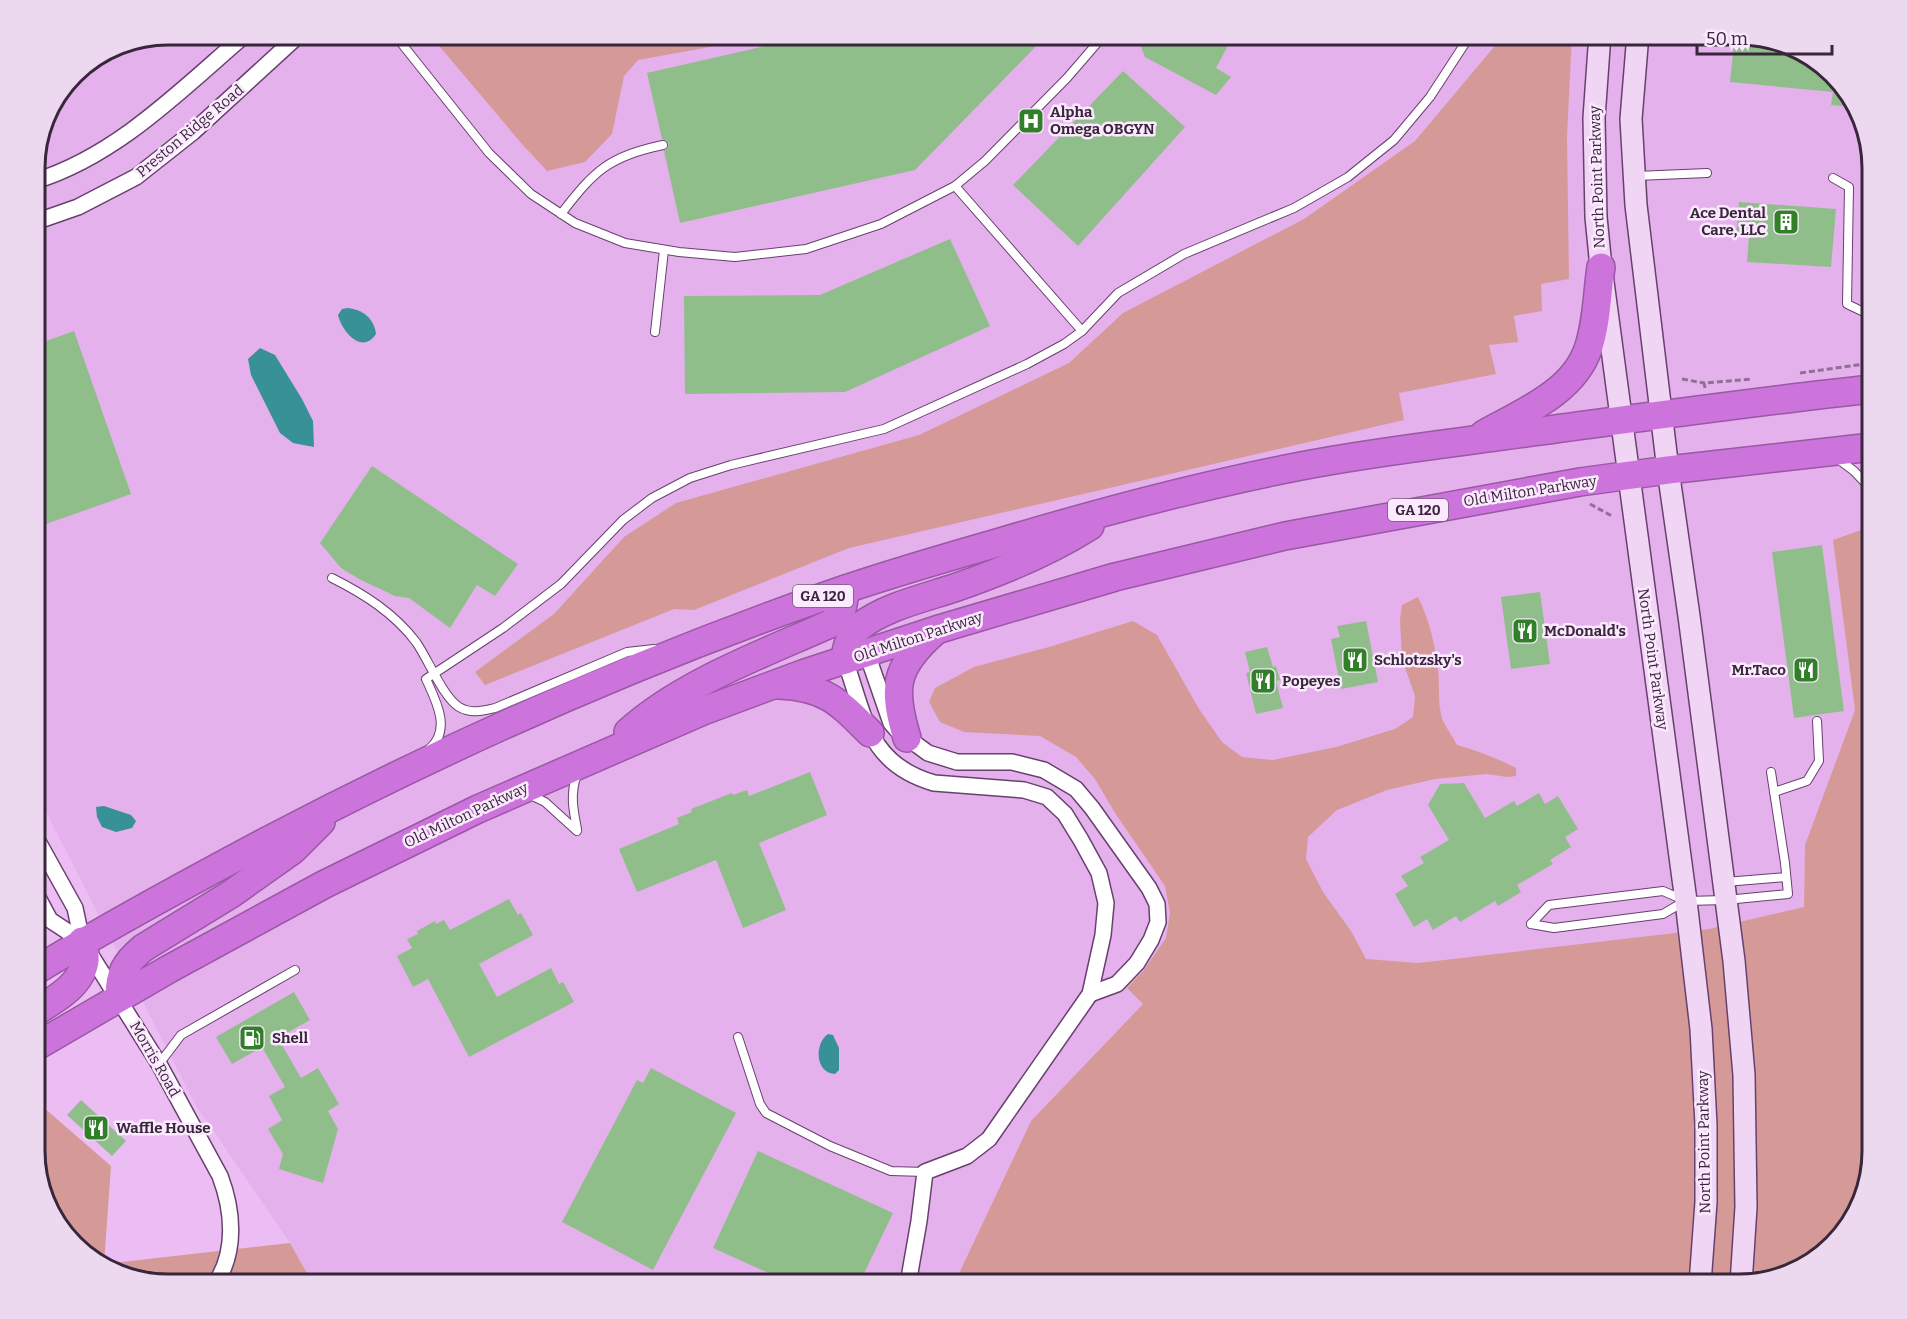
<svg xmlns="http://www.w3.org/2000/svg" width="1907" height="1319" font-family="Bitter,serif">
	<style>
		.built { fill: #e4b1ec }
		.green { fill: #d59a97 }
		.water { fill: #389197 }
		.building { fill: #90be8a }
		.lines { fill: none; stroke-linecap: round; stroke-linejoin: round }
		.lane-casing { stroke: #68406e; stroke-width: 10 }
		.street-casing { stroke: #68406e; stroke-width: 18 }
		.secondary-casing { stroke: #68406e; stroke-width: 24 }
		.highway-casing { stroke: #9958a4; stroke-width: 30 }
		.path { stroke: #907095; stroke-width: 3; stroke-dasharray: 6 3; stroke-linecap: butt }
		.lane { stroke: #fff; stroke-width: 8 }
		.street { stroke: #fff; stroke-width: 15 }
		.secondary { stroke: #f0d5f4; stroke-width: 21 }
		.highway { stroke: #cd73dc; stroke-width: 27 }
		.labels { text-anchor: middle; stroke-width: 5; stroke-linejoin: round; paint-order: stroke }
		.shield { fill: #fce9ff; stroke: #736076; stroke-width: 1.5 }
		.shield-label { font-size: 14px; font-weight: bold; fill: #38263b }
		.poi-label { font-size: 15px; font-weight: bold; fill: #38263b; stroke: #fce9ff; text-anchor: start }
		.street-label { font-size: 15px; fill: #38263b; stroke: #fce9ff }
		.rim { fill: none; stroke: #38263b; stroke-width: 3 }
	</style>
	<rect width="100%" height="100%" fill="#ebbdf2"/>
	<path class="built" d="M168 34H1739L1813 57 1859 109 1872 168V526L1833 540 1855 710 1805 845 1804 907 1709 929 1418 963 1155 991 1031 1121 954 1284H313L290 1243 195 1104 35 790V160L45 117 74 73 117 45Z"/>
	<g class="green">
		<path d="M430 35H776L638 60 624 76 612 134 585 162 547 171 522 144Z"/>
		<path d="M1504 35H1572L1567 137 1569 279 1541 284 1542 311 1514 316 1518 342 1489 345 1496 374 1399 393 1404 420 849 548 694 610 674 609 485 685 475 672 554 614 624 537 676 503 919 435 1069 363 1123 313 1304 219 1415 141Z"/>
		<path d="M1872 526V1151L1850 1225 1805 1267 1739 1284H954L1031 1121 1143 1004 1127 988 1144 970 1166 938 1170 913 1165 886 1115 813 1095 779 1076 757 1040 736 964 732 940 722 929 702 935 688 974 667 1049 647 1133 621 1157 635 1199 709 1222 742 1242 757 1273 760 1336 747 1395 729 1413 717 1415 696 1402 659 1400 619 1402 605 1418 597C1429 619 1435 644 1438 669 1440 686 1437 705 1443 721 1447 729 1453 737 1457 745 1478 751 1497 758 1516 768V776L1507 777 1487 774 1435 779 1387 790 1337 810 1308 837 1306 859 1323 892 1351 931 1366 959 1418 963 1709 929 1804 907 1805 845 1855 710 1833 540Z"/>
		<path d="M35 1100 111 1166 104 1264 290 1243 313 1284H168L94 1262 52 1217 35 1159Z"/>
	</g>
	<g class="water">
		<path d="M347 308C362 309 374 318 376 334 362 355 342 332 338 315L342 309Z"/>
		<path d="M260 348 275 355 302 399 313 421 314 447 293 443 280 433 251 375 248 359Z"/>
		<path d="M104 806 131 815 136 821 132 828 116 832 102 827 97 817 96 807Z"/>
		<path d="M828 1034 833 1035 839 1048V1070L835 1074C815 1073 814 1044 828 1034Z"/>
	</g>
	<g class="building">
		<path d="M817 34H1048L915 170 680 223 664 151 667 149 669 144 667 141 662 139 647 73Z"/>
		<path d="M1136 34H1234L1216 68 1231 77 1216 95 1145 57Z"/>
		<path d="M1735 34 1814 57 1857 107 1831 105 1833 92 1730 82Z"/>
		<path d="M1123 71 1185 127 1078 246 1013 185Z"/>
		<path d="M1739 202 1836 209 1831 267 1747 262 1749 236 1736 235Z"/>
		<path d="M950 239 990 326 845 392 685 394 684 296 820 295Z"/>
		<path d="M74 331 131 494 46 524 35 492V345Z"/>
		<path d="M372 466 518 564 495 596 477 585 450 628 409 598 395 596 359 579 341 568 320 543Z"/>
		<path d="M1822 545 1844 711 1794 718 1772 552Z"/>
		<path d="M1540 592 1550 664 1511 669 1501 597Z"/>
		<path d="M1366 621 1378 682 1341 689 1331 639 1340 637 1337 626Z"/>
		<path d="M1267 647 1273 667 1276 666 1280 680 1276 681 1283 708 1256 714 1246 673 1250 672 1245 652Z"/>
		<path d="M810 772 827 815 759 843 786 910 743 928 716 860 637 892 619 849 679 824 677 818 692 812 691 809 732 793 733 795 747 790 749 796Z"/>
		<path d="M1464 783 1485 818 1514 801 1517 806 1539 793 1545 804 1558 796 1578 829 1565 837 1571 847 1550 860 1553 864 1517 885 1521 892 1498 906 1495 901 1460 922 1456 916 1433 930 1427 919 1414 927 1395 894 1408 886 1401 876 1424 863 1420 857 1449 840 1428 805 1440 784Z"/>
		<path d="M509 899 518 915 521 913 533 935 479 964 497 997 551 968 559 984 563 982 574 1002 469 1057 428 979 413 987 397 956 412 948 407 939 418 934 417 931 435 921 436 924 444 920 450 930Z"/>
		<path d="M294 992 310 1020 278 1038 301 1078 318 1068 339 1104 328 1111 338 1129 323 1183 279 1169 283 1154 268 1129 282 1120 269 1096 285 1087 262 1047 232 1064 216 1037Z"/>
		<path d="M651 1068 736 1113 653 1270 562 1222 637 1080 643 1083Z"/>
		<path d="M81 1100 126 1141 112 1156 67 1115Z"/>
		<path d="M758 1151 893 1213 859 1284H793L713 1248Z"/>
	</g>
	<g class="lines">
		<g class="lane-casing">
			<g id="lane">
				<path d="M394 34 489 153 531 194 575 223 625 243 679 252 735 257 806 249 881 224 955 186 985 161 1067 78 1105 34"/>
				<path d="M1636 176 1707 173"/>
				<path d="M1833 178 1849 187 1847 304 1872 316"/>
				<path d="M955 186 1082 331 1118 293 1184 254 1294 208 1348 177 1394 140 1430 97 1471 34"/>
				<path d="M561 214C594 171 609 156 663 145"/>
				<path d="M655 332 664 250"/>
				<path d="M1838 459 1854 471 1870 488"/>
				<path d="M1868 510 1872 481"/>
				<path d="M332 578C364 594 394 613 416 642 428 659 443 697 459 707 471 714 482 711 495 708L627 652 654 649"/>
				<path d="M429 749C452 730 436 701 426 679L503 628 561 584 623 520 652 498 690 478 731 465 884 429 1027 364 1064 344 1082 331"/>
				<path d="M1774 792 1807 781 1819 761 1817 721"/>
				<path d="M528 794 545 802 577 831"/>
				<path d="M577 829C573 809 570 794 577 774"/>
				<path d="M1725 882 1786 877"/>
				<path d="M1531 924 1549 905 1663 891 1686 901 1726 900 1788 894 1785 863 1771 772"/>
				<path d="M1531 924 1554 928 1663 914 1685 901"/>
				<path d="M738 1037 760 1104 766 1113 830 1146 891 1171 925 1172"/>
				<path d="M159 1064 181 1035 295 970"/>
			</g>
		</g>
		<g class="street-casing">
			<g id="street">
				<path d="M35 181C117 156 182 89 246 34"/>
				<path d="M35 222 78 207 136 177 193 132 300 34"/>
				<path d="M865 648 891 723 898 731 928 753 957 762H1012L1044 770 1076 789 1092 808 1149 888 1157 904 1158 922 1151 940 1137 963 1117 984 1090 994"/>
				<path d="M843 655C865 713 865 763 934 783L1024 790 1047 797 1065 814 1081 840 1099 873 1106 903 1103 935 1090 994 989 1139 967 1156 925 1172 919 1221 908 1284"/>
				<path d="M35 836 75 908 82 941 159 1064 220 1176C233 1210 237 1252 215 1284"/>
				<path d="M35 892 50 920 82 941"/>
			</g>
		</g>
		<g class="secondary-casing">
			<g id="secondary">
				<path d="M1600 34 1594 118 1596 217 1601 267 1686 901 1701 1029 1706 1125V1202L1700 1284"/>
				<path d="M1638 34 1631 119 1636 205 1668 470 1689 616 1734 961 1744 1075 1746 1207 1741 1284"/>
			</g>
		</g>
		<g class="highway-casing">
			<g id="highway">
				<path d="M1484 434C1521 413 1573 393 1588 349 1597 324 1597 294 1601 267"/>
				<path d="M845 660C846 647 849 636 859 627 886 606 925 598 957 587 1003 571 1049 552 1090 526"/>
				<path d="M779 685C826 687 839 702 870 733"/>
				<path d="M628 732C682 683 765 653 832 623L842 609 846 589"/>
				<path d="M907 738C892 689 894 668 933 633"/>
				<path d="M35 971C110 925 188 883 265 842 444 748 629 665 820 598 878 577 938 560 997 543 1097 513 1198 486 1301 466 1378 451 1455 443 1533 432 1646 417 1759 401 1872 389"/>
				<path d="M119 997C119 974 125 963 143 948L231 894 293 850 321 822"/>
				<path d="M35 1012C54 1000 81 986 85 961 86 955 84 948 82 941"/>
				<path d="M35 1047 169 969 325 884 478 809 703 711 805 673 936 630 1115 577 1285 536 1580 482 1668 470 1872 447"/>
			</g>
		</g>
		<g class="path">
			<path d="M1800 373 1872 363"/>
			<path d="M1682 379 1704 383"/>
			<path d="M1705 388 1704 383 1752 379"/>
			<path d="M1590 504 1612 516"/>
		</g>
		<use href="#lane" class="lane"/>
		<use href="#street" class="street"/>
		<use href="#secondary" class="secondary"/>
		<use href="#highway" class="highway"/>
	</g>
	<defs>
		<g id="hospital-square" transform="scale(1.35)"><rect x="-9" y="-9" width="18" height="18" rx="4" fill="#317f29" stroke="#fce9ff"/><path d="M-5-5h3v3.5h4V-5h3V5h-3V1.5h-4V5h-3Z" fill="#fff"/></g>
		<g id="building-square" transform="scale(1.35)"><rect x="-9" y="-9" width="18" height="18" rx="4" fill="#317f29" stroke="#fce9ff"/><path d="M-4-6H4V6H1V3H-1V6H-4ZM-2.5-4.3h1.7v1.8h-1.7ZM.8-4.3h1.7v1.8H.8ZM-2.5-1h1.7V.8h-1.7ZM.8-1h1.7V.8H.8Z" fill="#fff"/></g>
		<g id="restaurant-square" transform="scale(1.35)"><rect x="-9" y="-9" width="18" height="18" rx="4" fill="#317f29" stroke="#fce9ff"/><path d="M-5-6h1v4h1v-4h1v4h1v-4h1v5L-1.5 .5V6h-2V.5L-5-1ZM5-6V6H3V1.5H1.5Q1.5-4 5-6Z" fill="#fff"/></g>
		<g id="fuel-square" transform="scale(1.35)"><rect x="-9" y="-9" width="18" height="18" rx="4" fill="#317f29" stroke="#fce9ff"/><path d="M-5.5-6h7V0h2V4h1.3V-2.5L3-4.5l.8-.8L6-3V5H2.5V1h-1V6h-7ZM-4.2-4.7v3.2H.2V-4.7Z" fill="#fff"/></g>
	</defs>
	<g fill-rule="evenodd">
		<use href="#hospital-square" x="1031" y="121"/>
		<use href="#building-square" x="1786" y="222"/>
		<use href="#restaurant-square" x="1525" y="631"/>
		<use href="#restaurant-square" x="1355" y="660"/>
		<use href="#restaurant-square" x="1806" y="670"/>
		<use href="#restaurant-square" x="1263" y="681"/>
		<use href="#fuel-square" x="252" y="1038"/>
		<use href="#restaurant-square" x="96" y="1128"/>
	</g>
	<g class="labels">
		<g class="shield">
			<rect x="1388" y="499" width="60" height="22" rx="4.5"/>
			<rect x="793" y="585" width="60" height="22" rx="4.5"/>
		</g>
		<g class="shield-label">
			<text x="1418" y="515">GA 120</text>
			<text x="823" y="601">GA 120</text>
		</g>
		<g class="poi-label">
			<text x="1050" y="117">Alpha<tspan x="1050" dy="17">Omega OBGYN</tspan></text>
			<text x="1766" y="218" text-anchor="end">Ace Dental<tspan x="1766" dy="17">Care, LLC</tspan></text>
			<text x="1544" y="636">McDonald's</text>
			<text x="1374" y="665">Schlotzsky's</text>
			<text x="1786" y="675" text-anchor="end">Mr.Taco</text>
			<text x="1282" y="686">Popeyes</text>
			<text x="272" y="1043">Shell</text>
			<text x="116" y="1133">Waffle House</text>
		</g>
		<g class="street-label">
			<text transform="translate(190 131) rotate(-40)" y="5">Preston Ridge Road</text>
			<text transform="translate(1597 177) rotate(-92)" y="5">North Point Parkway</text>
			<text transform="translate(1530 491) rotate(-9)" y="5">Old Milton Parkway</text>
			<text transform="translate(918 637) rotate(-18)" y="5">Old Milton Parkway</text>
			<text transform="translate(1653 659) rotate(82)" y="5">North Point Parkway</text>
			<text transform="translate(466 815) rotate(-25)" y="5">Old Milton Parkway</text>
			<text transform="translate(155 1059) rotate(60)" y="5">Morris Road</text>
			<text transform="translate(1704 1142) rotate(-91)" y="5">North Point Parkway</text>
		</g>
	</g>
	<path d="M0 0H1907V1319H0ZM168 45H1739A123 123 0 0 1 1862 168V1151A123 123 0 0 1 1739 1274H168A123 123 0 0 1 45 1151V168A123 123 0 0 1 168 45Z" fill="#ecd9ef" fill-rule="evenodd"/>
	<path class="rim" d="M168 45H1739A123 123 0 0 1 1862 168V1151A123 123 0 0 1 1739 1274H168A123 123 0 0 1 45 1151V168A123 123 0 0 1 168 45Z"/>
	<path d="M1697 45v9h135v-9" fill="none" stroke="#38263b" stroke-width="3"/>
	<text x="1706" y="45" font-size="18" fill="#38263b" stroke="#fce9ff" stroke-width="4.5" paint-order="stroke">50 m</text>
</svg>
